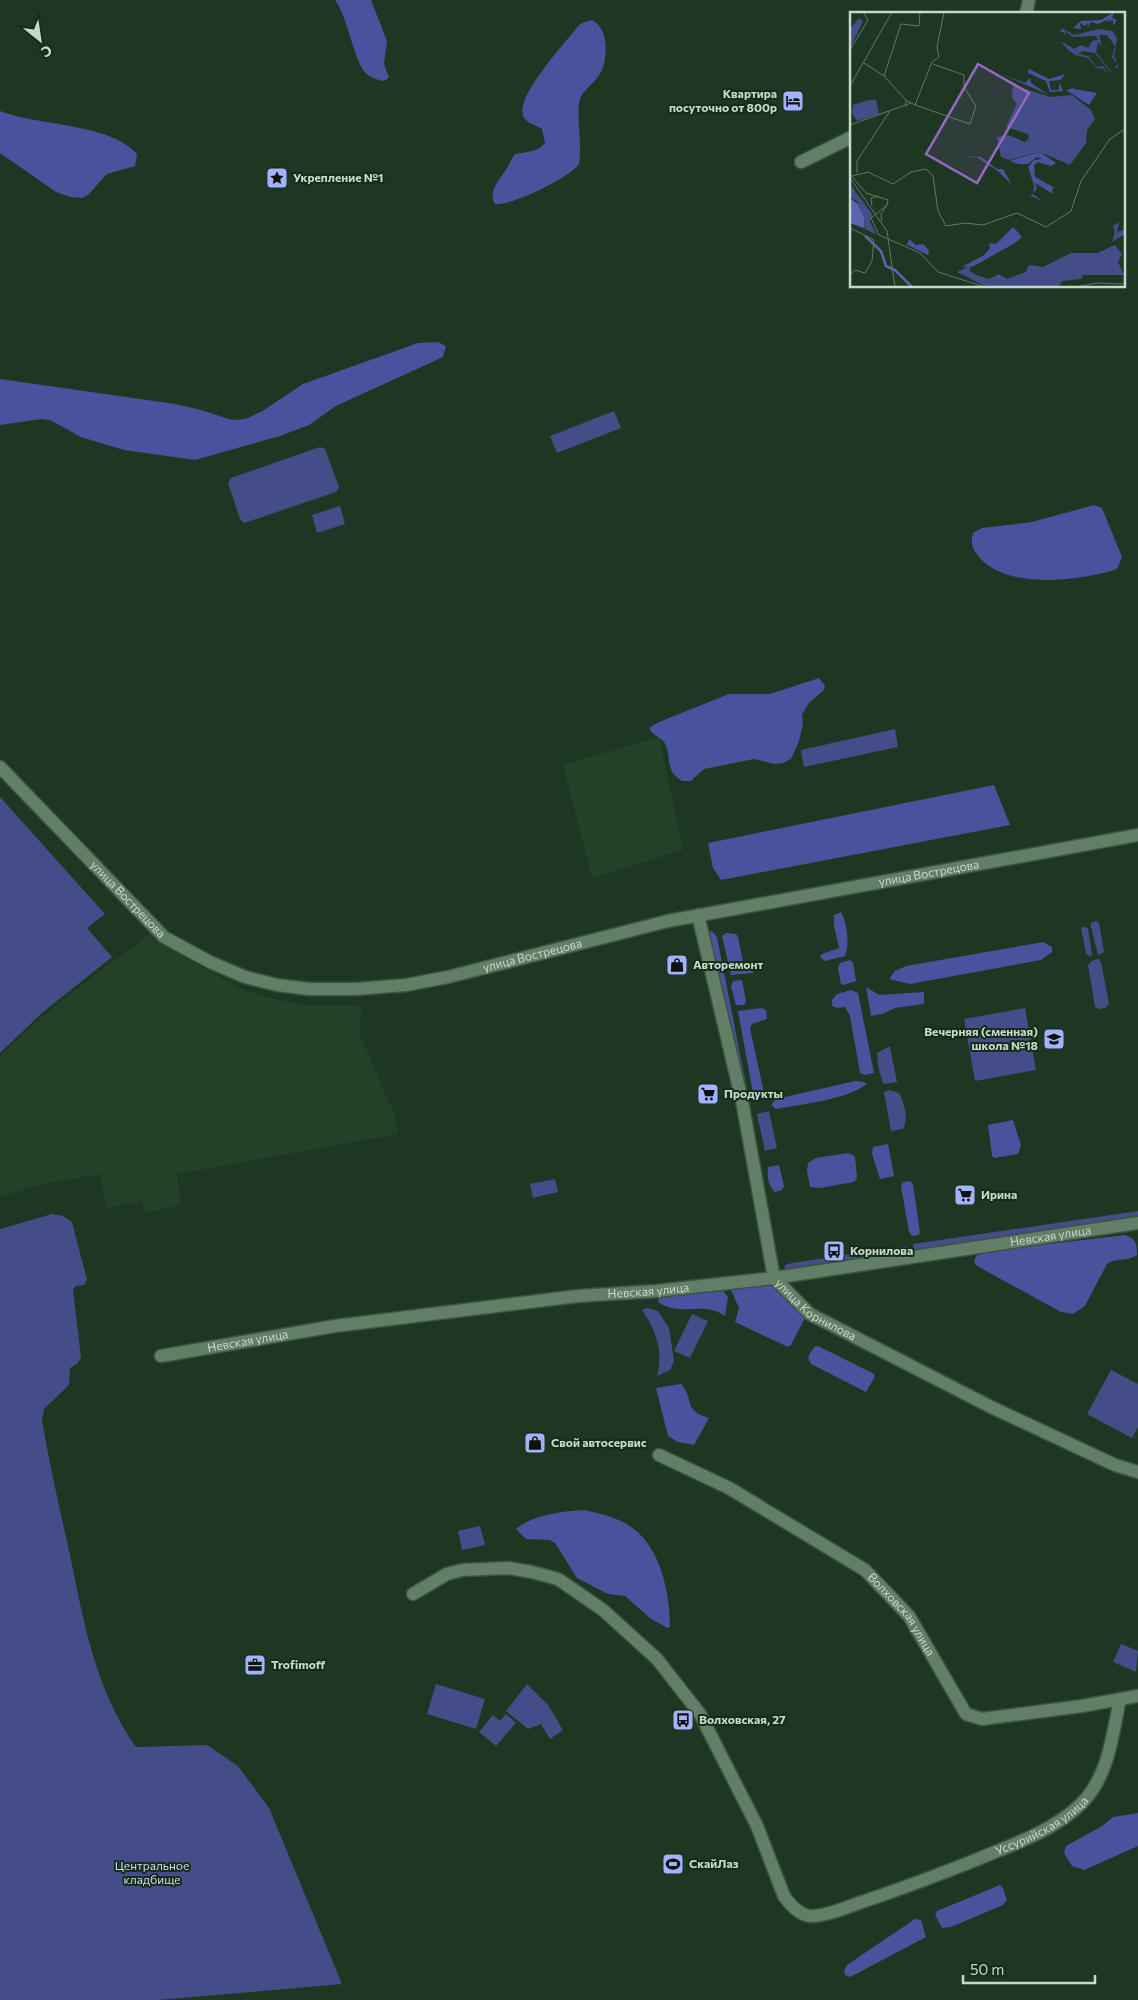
<svg xmlns="http://www.w3.org/2000/svg" width="1138" height="2000" font-family="Commissioner,sans-serif">
	<style>
		.built { fill: #214228 }
		.green { fill: #444d88 }
		.forest { fill: #48529d }
		.lines { fill: none; stroke-linecap: round; stroke-linejoin: round }
		.minor-casing { stroke: #3c5341; stroke-width: 15 }
		.minor { stroke: #617e66; stroke-width: 12 }
		.labels { text-anchor: middle; stroke-width: 4; stroke-linejoin: round; paint-order: stroke }
		.poi-label { font-size: 12px; font-weight: bold; fill: #c9d8cb; stroke: #132d19; text-anchor: start }
		.street-label { font-size: 12px; fill: #c9d8cb; stroke: #132d19 }
		.park-label { font-size: 12px; fill: #d2d7ed; stroke: #132d19 }
		.inset-river { fill: none; stroke: #5a65b2; stroke-width: 2.5 }
		.inset-road { fill: none; stroke: #627766; stroke-width: 1 }
		.view { fill: #9668c3; fill-opacity: 0.15; stroke: #9668c3; stroke-width: 2.5 }
		.inset-edge { fill: none; stroke: #c9d8cb; stroke-width: 2.5 }
	</style>
	<rect width="100%" height="100%" fill="#1d3723"/>
	<g class="built">
		<path d="M659 737 683 850 592 878 563 765Z"/>
		<path d="M149 935 157 942 241 989 269 998 305 1005 361 1006 360 1035 395 1116 398 1134 177 1174 181 1205 145 1213 142 1201 107 1208 100 1174 43 1184 0 1197V1057L22 1034 76 989Z"/>
	</g>
	<g class="green">
		<path d="M614 411 621 428 557 453 550 436Z"/>
		<path d="M320 447 325 449 339 487 336 492 244 523 240 519 228 483 231 478Z"/>
		<path d="M340 506 345 524 317 533 312 515Z"/>
		<path d="M895 729 898 747 804 767 801 750Z"/>
		<path d="M0 797 105 914 87 928 112 957 43 1012 0 1053Z"/>
		<path d="M1096 921 1099 923 1104 952 1098 955 1091 927V923Z"/>
		<path d="M1085 927 1088 928 1092 955 1090 957 1086 953 1081 928Z"/>
		<path d="M1098 959 1101 962 1109 1004 1105 1008 1099 1009 1095 1007 1088 965 1093 960Z"/>
		<path d="M1025 1008 1036 1070 975 1081 964 1019Z"/>
		<path d="M888 1047H890L897 1082 883 1084 878 1066 877 1053Z"/>
		<path d="M890 1090 899 1093C904 1103 909 1119 903 1129L891 1131 884 1092Z"/>
		<path d="M769 1111 777 1148 765 1151 757 1114Z"/>
		<path d="M555 1179 558 1192 533 1198 530 1184Z"/>
		<path d="M1138 1211V1223L913 1253V1244Z"/>
		<path d="M52 1214 63 1216 72 1222 87 1280 84 1285 76 1286 73 1289 81 1358 77 1364 70 1368 69 1385 44 1409 42 1421C50 1466 60 1511 70 1555 84 1623 95 1689 136 1747L207 1745 238 1766 269 1808 342 1984 158 2000H0V1229Z"/>
		<path d="M906 1246 911 1253 789 1273 784 1270 785 1265 792 1263Z"/>
		<path d="M647 1308 658 1311 669 1328 674 1361 670 1370 657 1376C664 1353 656 1330 642 1310Z"/>
		<path d="M692 1314 708 1321 690 1358 674 1351Z"/>
		<path d="M1111 1370 1138 1384V1427L1132 1438 1087 1414Z"/>
		<path d="M480 1526 485 1545 462 1550 458 1531Z"/>
		<path d="M1121 1644 1138 1651 1136 1672 1113 1662Z"/>
		<path d="M436 1684 485 1699 476 1729 427 1714Z"/>
		<path d="M527 1684 548 1705 563 1730 550 1739 541 1724 528 1729 506 1711Z"/>
		<path d="M506 1714 516 1723 496 1746 479 1732 493 1715 500 1721Z"/>
	</g>
	<g class="forest">
		<path d="M335 0H371L387 41 384 64 389 78 383 81C378 80 372 78 368 75 354 65 349 19 335 0Z"/>
		<path d="M591 20C609 26 608 58 601 72 596 83 581 90 579 103 577 123 582 144 579 164 569 178 512 206 495 204 487 190 501 179 507 168 510 163 511 159 515 154 526 152 538 152 545 143L542 129C536 125 526 123 523 116 516 95 567 41 580 24Z"/>
		<path d="M0 111C38 126 110 123 137 154L135 166 107 174 88 195 82 198 70 197 56 192 0 153Z"/>
		<path d="M438 342 446 346 443 357 336 406 309 425 280 436 195 460 124 450 81 437 50 420 41 419 0 425V379L175 404 201 410 232 420 245 419 261 412 303 384 418 343Z"/>
		<path d="M1094 505 1102 508 1122 557 1117 569C1080 581 1008 590 980 558 973 550 970 544 973 533L982 528 1032 522Z"/>
		<path d="M819 678 825 686 824 690 808 704 802 715 803 724 799 741 791 759 783 763 775 764 754 759 704 769 691 781H682C663 770 673 756 664 742 660 737 652 735 649 728L659 722 729 694H770Z"/>
		<path d="M994 785 1010 825 721 880 713 868 708 843Z"/>
		<path d="M841 912C847 923 850 944 845 956L825 961 820 957 822 954 839 948 834 926V915Z"/>
		<path d="M712 931 717 937 748 1095 746 1096 708 932Z"/>
		<path d="M726 933 736 934 738 937 744 967H754L753 973 731 975 722 936Z"/>
		<path d="M1043 942 1052 947V952L1041 960 910 984 889 979 895 971 906 966Z"/>
		<path d="M850 960 853 963 856 981 844 985 841 984 838 968 840 963Z"/>
		<path d="M742 980 746 1001 744 1005H736L731 987 733 981Z"/>
		<path d="M866 987 879 995 924 992V1004L895 1008 882 1014 871 1016Z"/>
		<path d="M851 990 858 993 874 1073 865 1075 860 1073 850 1016 845 1007 837 1008 832 1006V1000L837 994Z"/>
		<path d="M762 1008 766 1010 767 1019 752 1024 750 1028 764 1093 756 1096 753 1093 738 1011Z"/>
		<path d="M855 1081 864 1082 867 1084C846 1100 802 1104 776 1109L771 1105 776 1099Z"/>
		<path d="M1013 1120 1021 1145 1018 1154 995 1158 992 1156 988 1125Z"/>
		<path d="M888 1144 894 1176 880 1179 872 1154 873 1147Z"/>
		<path d="M848 1153 855 1156 857 1178 854 1182 820 1188 810 1187 807 1171 808 1163 816 1158Z"/>
		<path d="M779 1165 784 1186 782 1190 775 1192C768 1186 767 1176 768 1167Z"/>
		<path d="M910 1181 913 1184 920 1232 919 1235 912 1236 909 1232 901 1186 903 1182Z"/>
		<path d="M1125 1235C1136 1239 1137 1243 1137 1255 1127 1262 1116 1257 1107 1264L1085 1306 1073 1314 1061 1312 977 1266 974 1262 976 1256 983 1252Z"/>
		<path d="M772 1281 785 1298 806 1316 791 1345 788 1347 735 1322 739 1308 731 1290 736 1284Z"/>
		<path d="M720 1287 728 1297 725 1316C702 1300 682 1318 658 1302L659 1295Z"/>
		<path d="M818 1346 874 1374 875 1376 866 1392 811 1364 808 1357 814 1347Z"/>
		<path d="M681 1384C696 1401 681 1409 709 1418L694 1445 678 1442 668 1436 656 1388Z"/>
		<path d="M584 1510C600 1514 618 1517 631 1527 661 1547 670 1594 670 1627L668 1628 651 1619 625 1596 608 1594 577 1578 555 1543 549 1540 526 1539 516 1529C532 1515 564 1511 584 1510Z"/>
		<path d="M1138 1813V1846L1084 1870 1072 1866 1064 1853 1066 1846 1102 1826 1113 1817Z"/>
		<path d="M1000 1885 1003 1888 1007 1900 1003 1905 951 1927 942 1928 935 1915 937 1911Z"/>
		<path d="M915 1919 921 1920 926 1937 850 1977 845 1975 844 1970 847 1965Z"/>
	</g>
	<g class="lines">
		<g class="minor-casing">
			<g id="minor">
				<path d="M1026 14 1029 0"/>
				<path d="M801 162 852 137"/>
				<path id="s1" d="M0 767 164 937 210 962 245 977 277 985 309 989H356L406 985 448 977 668 921 1138 835"/>
				<path id="s2" d="M698 915 742 1101 774 1278 810 1314 991 1407 1115 1465 1138 1472"/>
				<path id="s3" d="M161 1356 335 1326 578 1296 656 1291 774 1278 1138 1223"/>
				<path id="s4" d="M659 1455 729 1488 865 1570 909 1616 966 1714 982 1719 1082 1706 1138 1696"/>
				<path id="s5" d="M413 1594 447 1574 462 1570 508 1568 532 1572 558 1579 603 1610 657 1659 700 1714 757 1826 784 1896C791 1906 801 1917 814 1916 831 1915 849 1906 865 1901 903 1888 941 1874 978 1859 1014 1844 1053 1831 1081 1804 1109 1776 1112 1736 1120 1699"/>
			</g>
		</g>
		<use href="#minor" class="minor"/>
	</g>
	<defs>
		<g id="hotel-square" transform="scale(1.125)"><rect x="-9" y="-9" width="18" height="18" rx="4" fill="#a3b2fc" stroke="#132d19"/><path d="M-6-4.5h1.5V1H6V5H4.5V3h-9V5H-6ZM-4 0a1.8 1.8 0 1 1 3.6 0ZM.5 0V-2.5h3Q6-2.5 6 0Z" fill="#111"/></g>
		<g id="sight-square" transform="scale(1.125)"><rect x="-9" y="-9" width="18" height="18" rx="4" fill="#a3b2fc" stroke="#132d19"/><path d="M0-6L1.8-2.2L6-1.7L2.9 1.2L3.7 5.4L0 3.3L-3.7 5.4L-2.9 1.2L-6-1.7L-1.8-2.2Z" fill="#111"/></g>
		<g id="shop-square" transform="scale(1.125)"><rect x="-9" y="-9" width="18" height="18" rx="4" fill="#a3b2fc" stroke="#132d19"/><path d="M-5-2.5h2.3a2.7 3.5 0 0 1 5.4 0H5L5.5 6h-11ZM-1.5-2.5h3a1.5 2.3 0 0 0-3 0Z" fill="#111"/></g>
		<g id="school-square" transform="scale(1.125)"><rect x="-9" y="-9" width="18" height="18" rx="4" fill="#a3b2fc" stroke="#132d19"/><path d="M0-5L7-2L0 1L-7-2ZM-4 1L0 2.5L4 1V4Q0 6-4 4Z" fill="#111"/></g>
		<g id="supermarket-square" transform="scale(1.125)"><rect x="-9" y="-9" width="18" height="18" rx="4" fill="#a3b2fc" stroke="#132d19"/><path d="M-6-5.5h2.5l.6 2H6L4.5 2H-2.5L-4.4-4H-6ZM-1.5 3.2a1.3 1.3 0 1 0 .1 0ZM3 3.2a1.3 1.3 0 1 0 .1 0Z" fill="#111"/></g>
		<g id="bus-square" transform="scale(1.125)"><rect x="-9" y="-9" width="18" height="18" rx="4" fill="#a3b2fc" stroke="#132d19"/><path d="M-5-6H5V4H4V6H2V4H-2V6H-4V4H-5ZM-3.5-4V0h7V-4ZM-3.5 1.2v1.5H-2V1.2ZM2 1.2v1.5H3.5V1.2Z" fill="#111"/></g>
		<g id="office-square" transform="scale(1.125)"><rect x="-9" y="-9" width="18" height="18" rx="4" fill="#a3b2fc" stroke="#132d19"/><path d="M-6-3h4V-5.5h4V-3h4V5H-6ZM-1-4.5V-3h2v-1.5ZM-6 0V1H6V0Z" fill="#111"/></g>
		<g id="stadium-square" transform="scale(1.125)"><rect x="-9" y="-9" width="18" height="18" rx="4" fill="#a3b2fc" stroke="#132d19"/><path d="M0-5a6.5 5 0 1 0 0 10a6.5 5 0 1 0 0-10ZM-3.5-1.8h7v3.6h-7Z" fill="#111"/></g>
	</defs>
	<g fill-rule="evenodd">
		<use href="#hotel-square" x="793" y="101"/>
		<use href="#sight-square" x="277" y="178"/>
		<use href="#shop-square" x="677" y="965"/>
		<use href="#school-square" x="1054" y="1039"/>
		<use href="#supermarket-square" x="708" y="1094"/>
		<use href="#supermarket-square" x="965" y="1195"/>
		<use href="#bus-square" x="834" y="1251"/>
		<use href="#shop-square" x="535" y="1443"/>
		<use href="#office-square" x="255" y="1665"/>
		<use href="#bus-square" x="683" y="1720"/>
		<use href="#stadium-square" x="673" y="1864"/>
	</g>
	<g class="labels">
		<g class="poi-label">
			<text x="777" y="98" text-anchor="end">Квартира<tspan x="777" dy="14">посуточно от 800р</tspan></text>
			<text x="293" y="182">Укрепление №1</text>
			<text x="693" y="969">Авторемонт</text>
			<text x="1038" y="1036" text-anchor="end">Вечерняя (сменная)<tspan x="1038" dy="14">школа №18</tspan></text>
			<text x="724" y="1098">Продукты</text>
			<text x="981" y="1199">Ирина</text>
			<text x="850" y="1255">Корнилова</text>
			<text x="551" y="1447">Свой автосервис</text>
			<text x="271" y="1669">Trofimoff</text>
			<text x="699" y="1724">Волховская, 27</text>
			<text x="689" y="1868">СкайЛаз</text>
		</g>
		<g class="street-label">
			<text dy="4" stroke="none"><textPath href="#s1" startOffset="1024">улица Вострецова</textPath></text>
			<text dy="4" stroke="none"><textPath href="#s1" startOffset="184">улица Вострецова</textPath></text>
			<text dy="4" stroke="none"><textPath href="#s1" startOffset="619">улица Вострецова</textPath></text>
			<text dy="4" stroke="none"><textPath href="#s3" startOffset="898">Невская улица</textPath></text>
			<text dy="4" stroke="none"><textPath href="#s3" startOffset="492">Невская улица</textPath></text>
			<text dy="4" stroke="none"><textPath href="#s2" startOffset="424">улица Корнилова</textPath></text>
			<text dy="4" stroke="none"><textPath href="#s3" startOffset="88">Невская улица</textPath></text>
			<text dy="4" stroke="none"><textPath href="#s4" startOffset="294">Волховская улица</textPath></text>
			<text dy="4" stroke="none"><textPath href="#s5" startOffset="834">Уссурийская улица</textPath></text>
		</g>
		<g class="park-label">
			<text x="152" y="1870">Центральное<tspan x="152" dy="14">кладбище</tspan></text>
		</g>
	</g>
	<g transform="translate(850 12)">
		<rect width="275" height="275" fill="#1d3723"/>
		<path d="M9 6 13 9 1 35 0 17ZM212 16 224 23 249 17 262 19 267 26 264 44 268 52V56H265L268 52 262 45 265 34 257 23H249L252 34 248 30 246 40 262 61H261L245 41 233 39 228 42 238 44 247 55 253 54 257 61 252 56 248 57 238 46 225 43 217 37 211 29 224 37 231 33 238 36 242 29 248 28 246 24 223 25 215 19V22L214 24V20H210ZM163 73 201 85 222 83 241 98 245 107 237 118 236 131 220 153 190 140 159 148 151 145 147 125 158 123 175 130 179 126 178 122 156 115 167 92 162 86ZM19 88H26L29 102 7 109 2 101 3 93ZM0 172 22 202 20 210 27 223 15 217 8 190 0 185ZM269 210 267 220 273 218 275 211V222L262 230 265 219 263 214ZM265 233 272 242 268 250 274 263H233L231 267 212 269 209 274 137 275 107 260 122 253 119 258 126 263 139 267 149 262 157 267 176 260 179 253 193 255 221 241H247Z" fill="#444d88"/>
		<path d="M264 0 262 6 267 8 263 14V8L255 10 261 6 248 12 241 10 238 15 237 11 235 14 230 11 231 17 223 16 231 9 251 8ZM179 57 199 67 215 62 211 68 199 69 201 78H209V70L213 79 200 80 196 69 178 61ZM149 61 175 71 180 66 181 71 199 83ZM224 76V77L247 81 239 93 216 78ZM190 140 206 151 201 154 188 150 184 153 185 165 205 176 202 177 203 182 185 171 187 176 183 182 192 189 179 183H183L184 173 178 155 184 148 192 147 187 145 178 152H169L159 149ZM116 144 131 145 147 157H153L162 173 149 160 128 146ZM163 215 172 225 165 231 124 254 112 255 134 243 140 236 139 231 146 232ZM59 227 66 233 73 232 79 238 78 243 57 233Z" fill="#48529d"/>
		<path d="M0 186 8 192 14 206V216L0 211Z" fill="#5a65b2"/>
		<path class="inset-river" d="M15 224 31 239 36 254 45 258 62 275"/>
		<path class="inset-road" d="M0 38 18 8 13 0M82 50 89 45 87 35 94 0M14 51 34 64 56 88M34 64 51 12 69 14 70 0M0 74 42 0M65 93 120 112 126 94 114 75V63L83 52M56 94V88L65 93 82 50M0 113 61 91M7 161V149L40 99M0 162 16 181 38 188 37 193 21 206 29 223 70 241 88 260 135 275M2 164 18 160 43 172 61 160 76 157 83 164 88 199 96 214 115 211 133 213 167 201 196 215 221 199 231 169 260 127 275 117M0 166 37 219 45 275M22 194 21 186 29 184M32 209 31 202 38 191M0 216 24 228 22 249 15 261 5 258 0 263M227 275 246 271 275 272"/>
		<path class="view" d="M128 52 179 81 127 171 76 142Z"/>
		<rect width="275" height="275" class="inset-edge"/>
	</g>
	<g transform="translate(40 40) rotate(150)" stroke="#132d19" stroke-width="4" paint-order="stroke">
	<path d="M0-4L9 19L0 12L-9 19Z" fill="#c9d8cb"/>
	<text y="-8" font-size="14" font-weight="bold" text-anchor="middle" fill="#c9d8cb">С</text>
	</g>
	<path d="M963 1975v8h132v-8" fill="none" stroke="#c9d8cb" stroke-width="2.5"/>
	<text x="970" y="1975" font-size="15" fill="#c9d8cb" stroke="#132d19" stroke-width="4" paint-order="stroke">50 m</text>
</svg>
